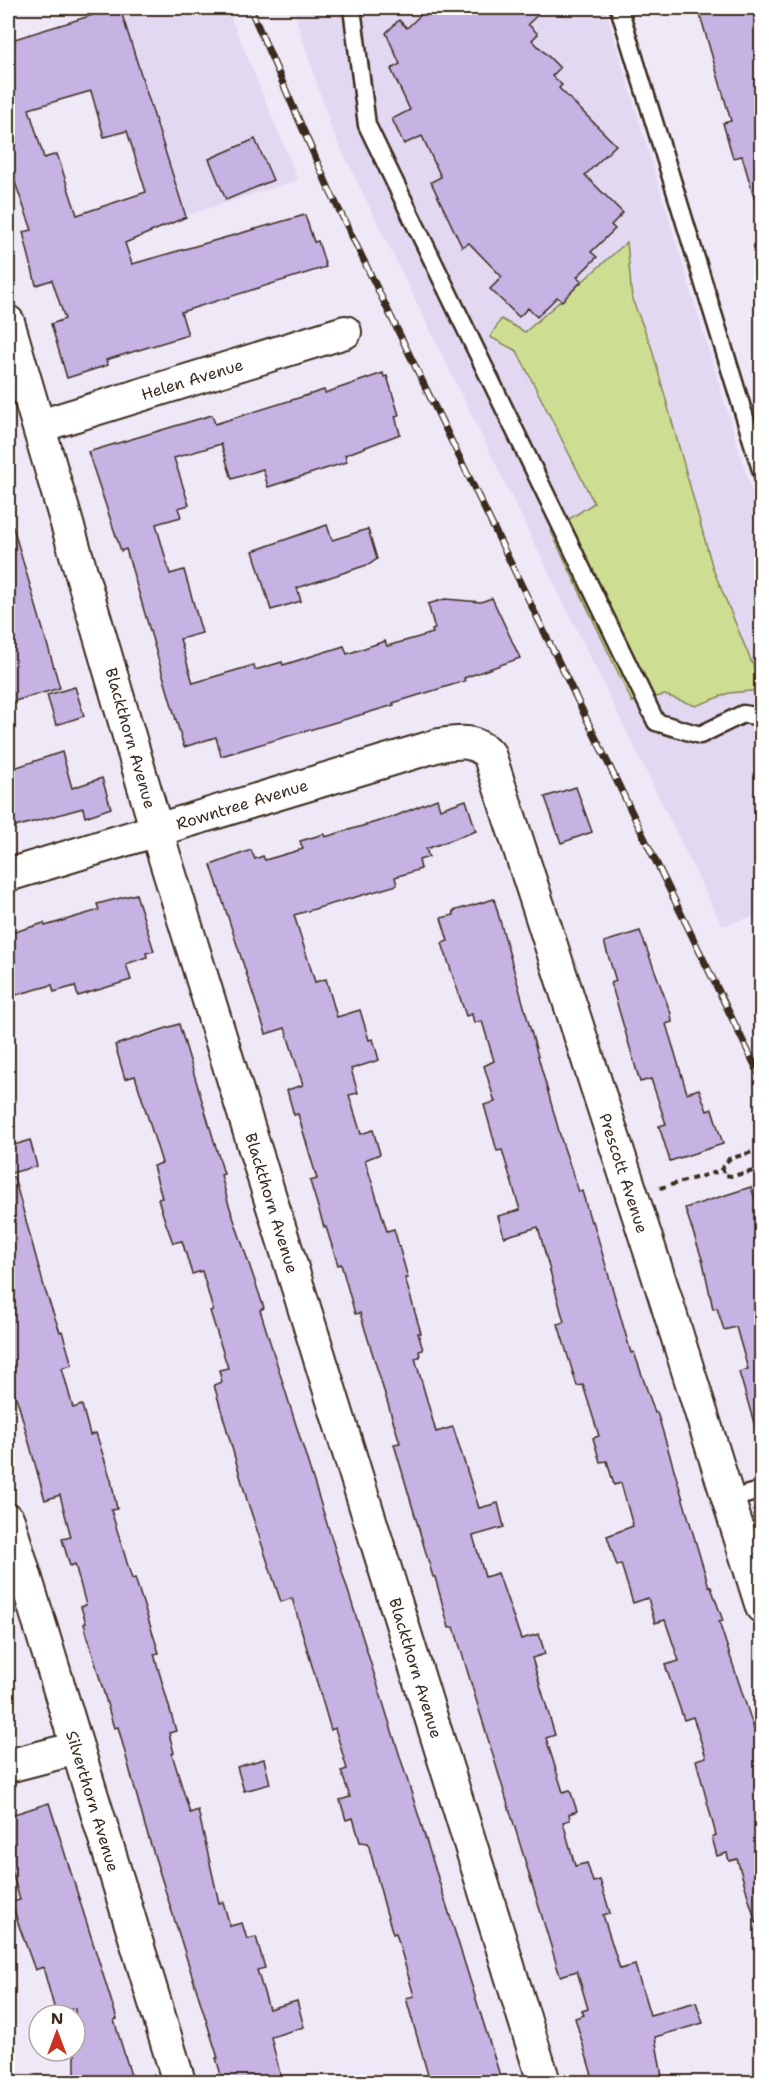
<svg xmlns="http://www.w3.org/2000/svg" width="769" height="2090" font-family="'Shantell Sans',sans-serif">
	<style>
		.built { fill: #e2d8f1 }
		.green { fill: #cdde92; stroke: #848458; stroke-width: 1.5 }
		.building { fill: #c6b2e3; stroke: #3b2a1e; stroke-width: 1.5; fill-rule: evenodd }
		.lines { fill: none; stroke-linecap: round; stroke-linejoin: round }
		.service-casing { stroke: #3b2a1e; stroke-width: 21 }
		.minor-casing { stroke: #3b2a1e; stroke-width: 36 }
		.path { stroke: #3b2a1e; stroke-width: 4; stroke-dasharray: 6 4.5; stroke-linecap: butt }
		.service { stroke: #fff; stroke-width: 16 }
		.minor { stroke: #fff; stroke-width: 32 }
		.rail-casing { stroke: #3b2a1e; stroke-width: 7 }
		.rail { stroke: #fff; stroke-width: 4.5; stroke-dasharray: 14; stroke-linecap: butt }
		.labels { text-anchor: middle; stroke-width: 5; stroke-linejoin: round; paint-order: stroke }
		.street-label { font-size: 16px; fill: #3b2a1e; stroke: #fff }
	</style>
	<rect width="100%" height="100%" fill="#eee8f7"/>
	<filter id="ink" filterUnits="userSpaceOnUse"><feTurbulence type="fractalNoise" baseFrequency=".0167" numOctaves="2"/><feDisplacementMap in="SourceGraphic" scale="12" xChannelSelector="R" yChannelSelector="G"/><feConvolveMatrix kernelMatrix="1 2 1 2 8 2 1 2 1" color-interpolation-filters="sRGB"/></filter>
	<g filter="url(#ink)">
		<g class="built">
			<path d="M108 8H227L298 180 156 225 92 12Z"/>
			<path d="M293 8H605L761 522V914L722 926 331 128Z"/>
		</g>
		<path class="green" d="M627 242 632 299 651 346 713 569 761 685V690L729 693 696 706 665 695 632 702 551 531 594 503 517 351 490 337 501 319 525 332Z"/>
		<g class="building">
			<path d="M108 8H120L186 217 125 243 132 264 305 215 314 242 318 241 326 267 181 312 188 335 106 360 108 365 67 378 51 324 65 319 52 280 36 285 23 232 32 230 8 163V41L93 15 92 12ZM91 91 104 137 127 131 146 192 77 215 57 154 44 158 29 109Z"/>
			<path d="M428 8H545L528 24 538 34 532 40 560 68 552 76 562 85 559 88 616 145 585 175 623 213 611 225 615 229 591 252 597 257 577 277 582 281 562 301 557 297 537 317 528 308 519 317 490 289 502 277 469 243 462 247 431 182 441 177 422 136 404 144 392 119 410 110 391 69 400 64 386 33 399 20 407 28Z"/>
			<path d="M698 8H762V203L756 204 742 156 733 158 723 123 731 121Z"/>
			<path d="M255 139 273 180 226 200 209 159Z"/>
			<path d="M383 373 384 377 387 376 399 415 395 416 400 434 345 455 347 462 268 487 263 469 232 479 221 444 174 458 189 505 178 508 181 517 156 524 170 574 184 570 202 633 180 639 193 683 254 665 255 670 282 662 283 665 344 646 347 654 385 641 387 646 433 633 432 630 435 629 428 604 445 599 481 602 492 598 520 658 464 678 465 681 393 703 394 705 221 756 216 737 184 747 126 549 121 551 88 452 212 415 215 424 324 390 325 393Z"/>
			<path d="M327 525 332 540 368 529 377 559 370 564 297 588 301 601 271 610 253 551Z"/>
			<path d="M8 527H13L60 688 8 703Z"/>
			<path d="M75 687 84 716 56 725 47 695Z"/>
			<path d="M62 752 72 788 102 778 111 808 85 817 83 808 8 829V770Z"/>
			<path d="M576 787 592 832 561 843 545 797Z"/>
			<path d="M437 799 440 809 466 800 476 831 426 849 429 857 419 860 421 869 395 877 397 885 294 915 315 982 326 979 337 1017 360 1010 369 1040 373 1039 379 1060 351 1069 358 1093 349 1095 361 1134 373 1130 380 1154 365 1160 387 1231 394 1229 408 1278H405L421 1333H418L423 1350 419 1351 420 1357 415 1358 436 1432 453 1427 479 1508 498 1503 504 1527 473 1536 485 1577 498 1573 521 1639 539 1634 545 1654 532 1658 555 1735 546 1738 563 1792 570 1790 577 1811 569 1814 570 1820 563 1822 575 1866 587 1863 593 1882 600 1880 610 1913 603 1915 620 1969 635 1965 650 2015 696 2002 703 2023 655 2037 663 2082H594L575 2018 584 2015 582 2011 588 2009 577 1971 560 1976 454 1627 449 1628 435 1577H433L394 1444 400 1443 360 1313 355 1314 341 1264 338 1265 326 1227H324L310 1181 317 1179 298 1114 294 1115 287 1090 303 1085 285 1028 266 1034 211 865 251 850 255 859 263 856 265 860 303 849 300 841 324 834 325 837 393 817Z"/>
			<path d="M136 894 154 951 146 953 147 957 126 964 131 980 78 996 75 986 54 992 52 985 12 996 8 980V934L44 923 45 926 99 910 97 904Z"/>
			<path d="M494 899 562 1142 579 1192 582 1191 591 1222 593 1221 631 1353 634 1352 655 1413 657 1412 709 1587H711L723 1621 719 1622 762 1753V1922L756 1923 737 1859 729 1861 727 1853 717 1856 712 1837 716 1835 696 1760 706 1757 693 1717 684 1720 665 1665 679 1661 665 1620 655 1623 648 1598 633 1603 621 1564 617 1566 607 1536 633 1526 621 1483 614 1485 607 1461 600 1462 593 1438 599 1436 583 1385 577 1386 558 1324 564 1322 538 1227 504 1237 498 1216 520 1210 502 1150 497 1151 484 1105 495 1102 484 1066 494 1061 482 1021 474 1023 472 1014 466 1016 442 943 448 941 441 918 454 915 453 911Z"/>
			<path d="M640 931 671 1014 672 1022 666 1024 687 1093 699 1089 707 1111 712 1109 723 1144 670 1161 659 1126 666 1124 651 1079 640 1082 611 983 616 981 604 942Z"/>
			<path d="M179 1024 224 1174 221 1175 228 1202 264 1308 260 1310 502 2082H430L406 1998 414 1996 396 1933 393 1934 386 1911 368 1843 360 1842 353 1818 346 1820 340 1800 350 1797 341 1771 347 1769 335 1728 331 1730 292 1598 281 1602 247 1500 214 1385 222 1382 219 1370 228 1368 210 1311 213 1310 202 1271 192 1274 182 1241 173 1243 165 1221 158 1199 162 1198 153 1166 162 1163 135 1076 125 1079 115 1045Z"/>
			<path d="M30 1140 37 1166 8 1174V1147Z"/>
			<path d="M14 1177 45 1290 60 1332 62 1331 72 1365 62 1368 73 1408 82 1405 90 1435 96 1433 111 1480 117 1509 111 1510 132 1579 135 1578 159 1653 154 1654 176 1731 169 1733 174 1753 172 1754 190 1813 198 1810 219 1903 223 1902 230 1926 242 1923 247 1939 256 1937 265 1968 257 1970 269 2009 297 2001 304 2027 271 2037 282 2082H223L216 2058H218L145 1826 118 1727 114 1728 84 1624 86 1623 81 1607 86 1605 75 1564 70 1566 62 1539 71 1537 60 1495 45 1500 19 1406 12 1386 8 1388V1178Z"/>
			<path d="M751 1187 762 1220V1429L756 1430 739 1372 748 1369 736 1327 724 1330 717 1308 713 1309 703 1262 685 1208Z"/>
			<path d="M264 1759 270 1784 244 1791 237 1767Z"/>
			<path d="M49 1803 117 2019 114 2020 133 2082H75V2008L56 2014 43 1967 35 1970 18 1923 12 1902 20 1900 8 1857V1816Z"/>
		</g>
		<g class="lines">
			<g class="service-casing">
				<g id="service">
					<path d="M352 8 367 125 656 722 700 735 743 714 762 717"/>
					<path d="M619 8 762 473"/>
					<path d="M728 1500 762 1490"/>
				</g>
			</g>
			<g class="minor-casing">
				<g id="minor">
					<path d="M8 322 163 852 544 2082"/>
					<path d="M40 426 345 332"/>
					<path d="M8 875 439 745C461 742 472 739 489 754L665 1297 762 1607"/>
					<path d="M8 1520 179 2082"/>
					<path d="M8 1766 77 1748"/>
				</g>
			</g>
			<g class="path">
				<path d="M722 1167 724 1175 732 1176 762 1169"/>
				<path d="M660 1188 720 1171 729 1159 762 1149"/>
			</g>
			<use href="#service" class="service"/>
			<use href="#minor" class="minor"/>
			<g class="rail-casing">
				<path id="rail" d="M250 8 329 189 762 1080"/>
			</g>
			<use href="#rail" class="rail"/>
		</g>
	</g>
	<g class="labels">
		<g class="street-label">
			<text transform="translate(192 379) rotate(-17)" y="6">Helen Avenue</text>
			<text transform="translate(131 738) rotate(74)" y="6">Blackthorn Avenue</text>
			<text transform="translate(242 804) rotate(-17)" y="6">Rowntree Avenue</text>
			<text transform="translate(624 1173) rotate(72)" y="6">Prescott Avenue</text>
			<text transform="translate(272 1203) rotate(73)" y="6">Blackthorn Avenue</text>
			<text transform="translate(416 1668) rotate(73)" y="6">Blackthorn Avenue</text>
			<text transform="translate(93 1801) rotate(73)" y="6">Silverthorn Avenue</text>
		</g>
	</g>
	<rect width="769" height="2090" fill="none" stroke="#fff" stroke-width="30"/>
	<rect x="15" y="15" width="739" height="2060" fill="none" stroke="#3b2a1e" stroke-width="2" filter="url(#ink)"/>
	<g transform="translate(57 2033)"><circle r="28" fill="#ffffff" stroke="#b1aaa5" stroke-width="1.5"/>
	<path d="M0-4.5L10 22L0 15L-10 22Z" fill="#c8321e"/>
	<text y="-9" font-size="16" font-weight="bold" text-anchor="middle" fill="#3b2a1e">N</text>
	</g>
</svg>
